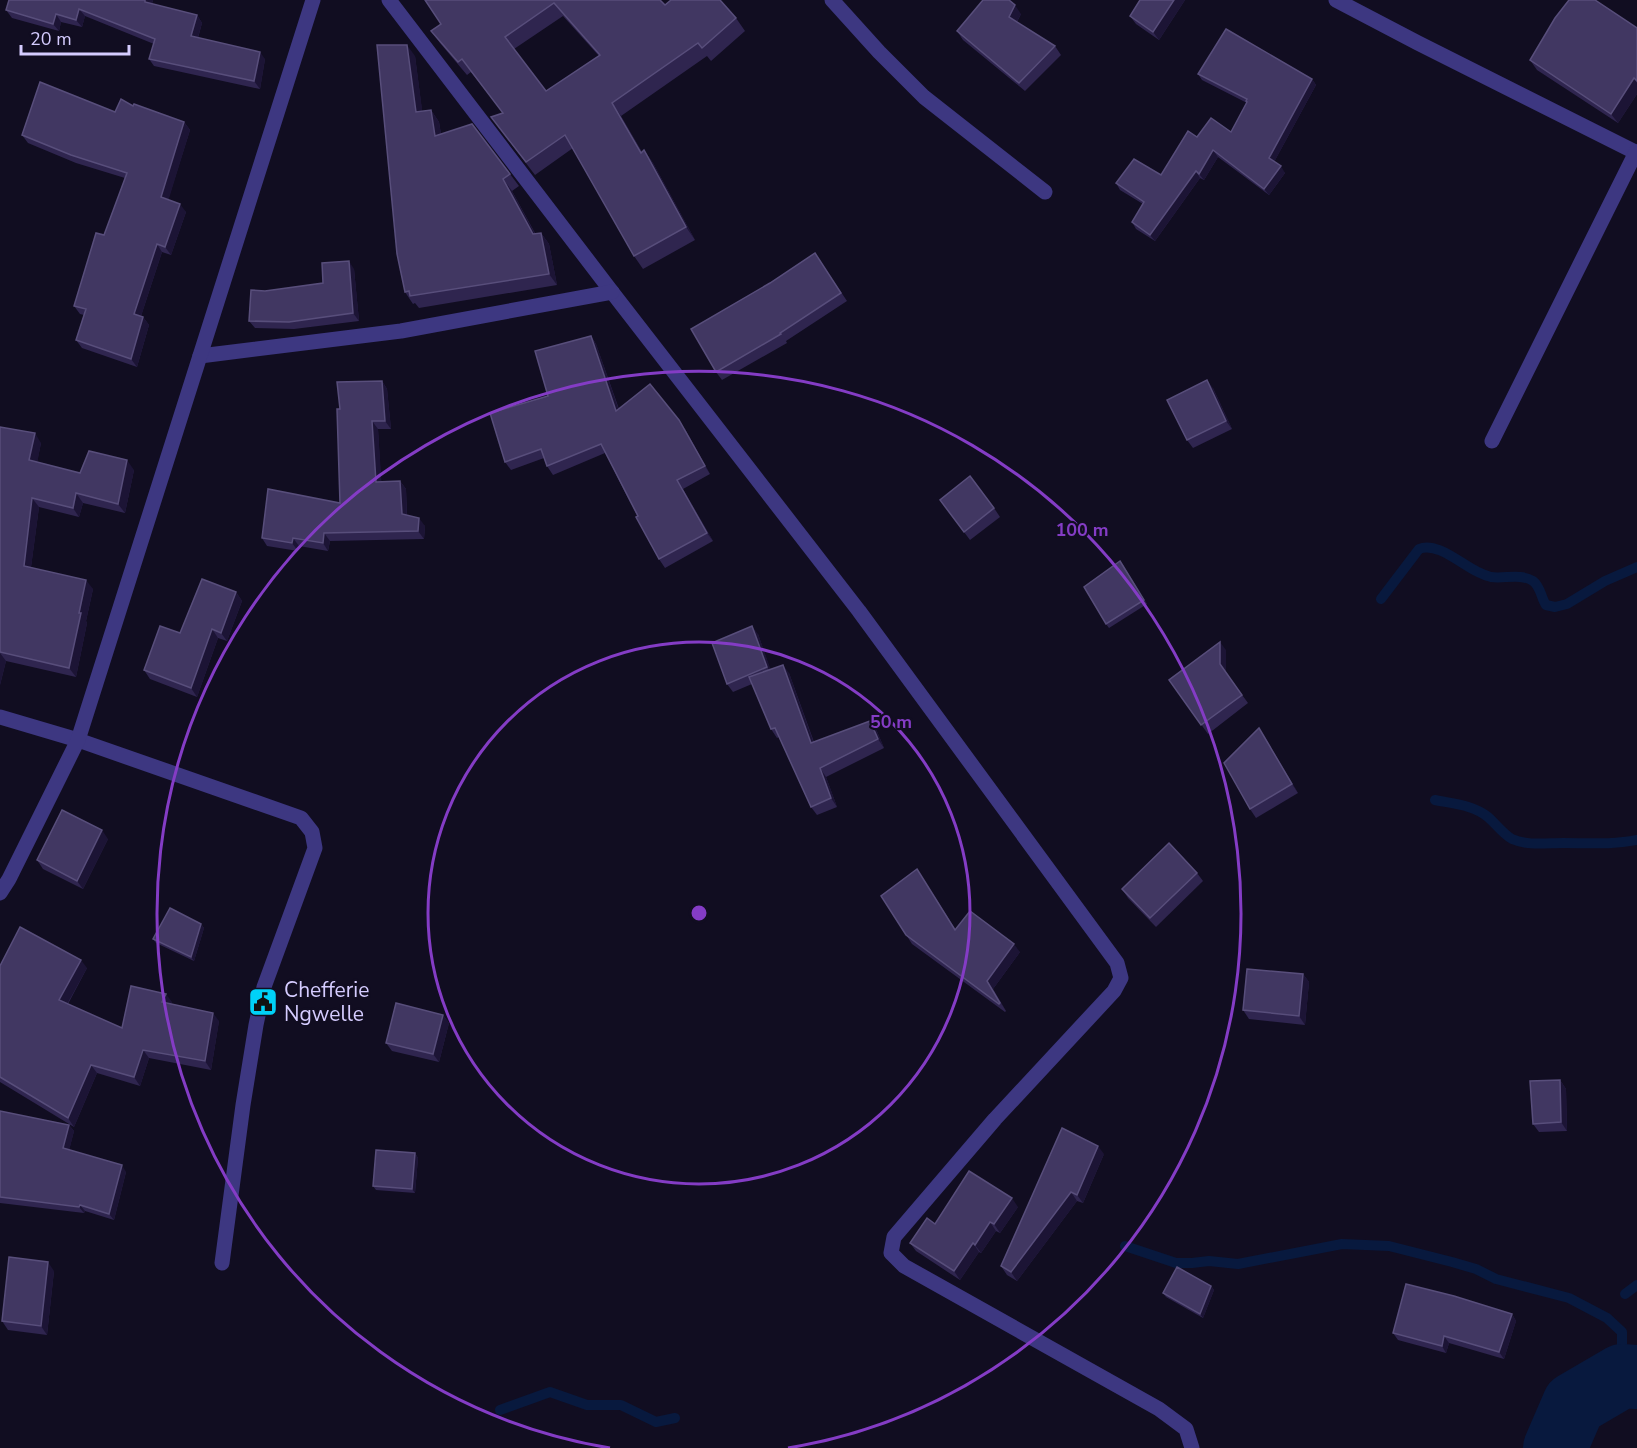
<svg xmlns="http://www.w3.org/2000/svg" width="1637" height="1448" font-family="'Nunito Sans',sans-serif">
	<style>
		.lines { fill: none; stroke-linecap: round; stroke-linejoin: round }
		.stream { stroke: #08193e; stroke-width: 10 }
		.river { stroke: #08193e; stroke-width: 64 }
		.street { stroke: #3d3781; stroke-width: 15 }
		.wall { fill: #2f254f; fill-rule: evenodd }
		.shaded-wall { fill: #1c1435 }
		.building { fill: #413762; stroke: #584e7b; stroke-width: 1.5; fill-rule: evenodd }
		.ring { fill: none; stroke: #843cc5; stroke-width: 3 }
		.labels { text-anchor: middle; stroke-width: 4.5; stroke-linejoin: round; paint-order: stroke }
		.poi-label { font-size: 21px; fill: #d5ccff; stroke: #110d21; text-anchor: start }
		.centre { fill: #843cc5; stroke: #110d21; stroke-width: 3 }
		.ring-label { font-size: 18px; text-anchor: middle; font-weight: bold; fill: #843cc5; stroke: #110d21; stroke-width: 4.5; stroke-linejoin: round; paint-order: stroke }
	</style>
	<rect width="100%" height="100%" fill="#110d21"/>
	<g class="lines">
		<g class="stream">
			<path d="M1381 599 1419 549C1437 541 1462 565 1478 572 1482 574 1487 576 1491 577 1505 579 1520 573 1533 581 1541 587 1541 598 1546 605L1555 607 1567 604 1605 581 1637 567"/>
			<path d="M1435 800C1454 804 1473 805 1488 817 1496 824 1503 834 1512 839 1528 846 1546 843 1563 843 1588 843 1612 845 1637 840"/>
			<path d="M1125 1246 1176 1263H1192L1209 1261 1238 1264 1342 1244 1389 1246 1452 1262 1476 1269 1496 1279 1569 1298 1607 1318 1622 1332V1376"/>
			<path d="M1625 1294 1637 1285"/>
			<path d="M500 1410 550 1392 587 1405H621L656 1422 675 1418"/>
		</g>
		<path class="river" d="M1555 1448 1574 1404 1622 1376 1637 1377"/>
		<g class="street">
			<path d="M389 0 612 292 859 611 1117 963 1121 978 1114 991 995 1119 894 1237 891 1253 904 1266 1159 1409 1186 1429 1192 1448"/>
			<path d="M832 0 879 52 924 97 1045 192"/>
			<path d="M1336 0 1418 43 1637 153"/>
			<path d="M200 356 401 331 612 292"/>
			<path d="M1492 441 1636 152"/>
			<path d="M0 717 78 740 301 818 312 832 315 848 264 987 256 1025 243 1105 222 1263"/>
			<path d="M0 893 9 879 78 740 313 0"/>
		</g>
	</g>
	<g class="wall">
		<path d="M9 0H153L152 4 197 15 202 23 198 38 265 59 260 89 154 66 149 59 154 44 85 16 82 27 61 22 59 31 12 18 6 10Z"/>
		<path d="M425 0 665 5 736 18 745 31 711 61 707 56 621 116 642 152 644 150 653 163 695 240 643 269 634 256 573 148 535 175 491 117 503 113 471 72 467 75 440 43 431 31 441 24ZM563 16 599 56 546 91 514 49Z"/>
		<path d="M1140 0H1185L1159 40 1136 24 1130 16Z"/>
		<path d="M1021 14 1017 22 1055 46 1061 55 1025 91 963 40 957 31Z"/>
		<path d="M1637 28V94L1618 123 1537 70 1530 60Z"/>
		<path d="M415 56 422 111 431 110 439 122 441 134 510 174 519 186 512 191 535 233H541L549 244 557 285 419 308 415 303 413 304 405 292Z"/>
		<path d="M1198 74 1312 79 1316 85 1274 162 1285 173 1269 195 1218 157 1204 180 1200 178 1155 241 1136 229 1132 222 1143 204 1120 190 1116 183 1161 175 1197 137 1231 132 1247 103 1202 80Z"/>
		<path d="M133 106 184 122 190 130 168 200 186 212 171 255 162 252 141 316 143 317 149 325 137 367 82 348 76 340 84 315 80 314 74 306 104 235 125 178 76 163 28 143 22 135 115 112Z"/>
		<path d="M815 253 847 301 786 341 787 343 722 380 716 372 770 283Z"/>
		<path d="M354 269 359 321 294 329 255 328 249 321 265 291 323 283Z"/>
		<path d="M591 336 596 344 619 409 685 429 710 474 683 489 713 541 665 568 659 559 605 453 553 475 547 466 544 458 511 470 505 462 548 396Z"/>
		<path d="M382 381 387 389 391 429H378L381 482 400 481 406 489 407 515 425 526 424 539 330 541 328 551 299 546 298 551 267 546 262 538 340 503V409Z"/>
		<path d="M1213 388 1232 429 1193 448 1187 440Z"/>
		<path d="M0 427 41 443 37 462 80 473 134 470 125 513 83 503 79 517 39 507 31 567 93 589 86 621 87 623 76 677 6 661 0 685Z"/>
		<path d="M946 508H994L1000 517 970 540Z"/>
		<path d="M1123 565 1147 604 1109 628 1106 624Z"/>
		<path d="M236 592 242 601 227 641 218 638 197 697 150 679 144 670 180 633Z"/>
		<path d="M758 634 770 669 789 673 814 742 876 729 884 748 826 777 837 807 817 815 811 807 779 737 777 738 771 729 752 684 733 692 727 684Z"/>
		<path d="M1226 650V673L1248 703 1208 734 1169 680Z"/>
		<path d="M1259 728 1298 793 1256 818 1250 809Z"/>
		<path d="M108 839 83 889 43 869 37 860Z"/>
		<path d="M917 869 956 930 1020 952 993 989 1006 1011 1005 1012 912 944 881 896Z"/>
		<path d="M1197 873 1203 881 1156 927 1128 898 1122 889Z"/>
		<path d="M201 924 204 928 194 961 156 943 153 939Z"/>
		<path d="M0 966 87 968 68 1004 122 1028 172 1002 171 1004 219 1021 211 1070 149 1058 140 1086 97 1073 74 1127 0 1082Z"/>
		<path d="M1303 974 1309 982 1305 1025 1249 1019 1243 1010Z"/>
		<path d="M443 1015 449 1023 439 1062 392 1051 386 1043Z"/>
		<path d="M1560 1080 1566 1089 1567 1131 1539 1132 1533 1124Z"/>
		<path d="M0 1111 69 1125 74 1131 69 1150 126 1172 114 1220 85 1211 84 1213 0 1203Z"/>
		<path d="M415 1153 418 1158 415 1193 376 1190 373 1186Z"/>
		<path d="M1104 1154 1083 1203 1077 1201 1017 1281 1007 1275 1001 1266Z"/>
		<path d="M1018 1207 1000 1233 996 1231 981 1253 979 1252 960 1280 916 1251 910 1243 935 1224Z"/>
		<path d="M54 1271 47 1335 8 1330 2 1321Z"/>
		<path d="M1211 1286 1214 1290 1203 1318 1166 1297 1163 1293Z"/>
		<path d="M1512 1314 1516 1321 1504 1359 1449 1343 1446 1353 1398 1340 1393 1333Z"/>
	</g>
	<g class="shaded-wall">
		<path d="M145 0H153L150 9 145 2Z"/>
		<path d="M1174 0H1185L1159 40 1153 32Z"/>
		<path d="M1015 5 1021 14 1015 25 1009 17Z"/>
		<path d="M79 9 85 16 82 27 76 20Z"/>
		<path d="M56 14 61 22 59 31 53 24Z"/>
		<path d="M197 15 202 23 196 44 191 36Z"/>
		<path d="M407 45 415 56 424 124 416 112Z"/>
		<path d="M260 52 265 59 260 89 254 81Z"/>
		<path d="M1634 78 1637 83V94L1618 123 1611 114Z"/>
		<path d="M1312 79 1316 85 1273 164 1269 158Z"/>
		<path d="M612 103 621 116 650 166 641 153Z"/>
		<path d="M431 110 439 122 443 147 435 136Z"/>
		<path d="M184 122 190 130 167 205 161 197Z"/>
		<path d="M644 150 653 163 695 240 686 227Z"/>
		<path d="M1213 150 1218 157 1204 180 1199 174Z"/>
		<path d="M1281 166 1285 173 1269 195 1264 189Z"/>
		<path d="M1196 171 1200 178 1155 241 1150 235Z"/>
		<path d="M503 179 512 191 541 245 533 234Z"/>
		<path d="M180 204 186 212 171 255 165 247Z"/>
		<path d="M541 233 549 244 557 285 549 274Z"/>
		<path d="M157 244 162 252 139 322 134 314Z"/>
		<path d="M349 261 354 269 359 321 353 313Z"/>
		<path d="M143 317 149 325 137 367 131 359Z"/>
		<path d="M591 336 596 344 622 419 616 411Z"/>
		<path d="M1207 380 1213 388 1232 429 1226 421Z"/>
		<path d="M382 381 387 389 391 429 385 421Z"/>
		<path d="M679 420 685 429 710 474 705 466Z"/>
		<path d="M372 421 378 429 382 490 376 482Z"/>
		<path d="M35 433 41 443 36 469 29 460Z"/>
		<path d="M127 460 134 470 125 513 118 504Z"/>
		<path d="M677 480 683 489 713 541 707 533Z"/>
		<path d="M400 481 406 489 407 522 402 514Z"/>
		<path d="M76 493 83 503 79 517 73 508Z"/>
		<path d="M32 498 39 507 30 575 24 566Z"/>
		<path d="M419 518 425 526 424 539 418 531Z"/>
		<path d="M324 533 330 541 328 551 323 543Z"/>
		<path d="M293 538 299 546 298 551 292 543Z"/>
		<path d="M86 580 93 589 86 621 87 623 76 677 69 668Z"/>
		<path d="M236 592 242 601 227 641 221 633Z"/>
		<path d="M752 626 758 634 773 676 767 667Z"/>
		<path d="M212 629 218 638 197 697 191 688Z"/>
		<path d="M1220 642 1226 650V673L1220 664Z"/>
		<path d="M0 653 6 661 0 685Z"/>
		<path d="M783 665 789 673 817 752 811 743Z"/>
		<path d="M870 721 876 729 884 748 878 739Z"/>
		<path d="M1259 728 1265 737 1298 793 1292 784Z"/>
		<path d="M820 768 826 777 837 807 831 798Z"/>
		<path d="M102 830 108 839 83 889 77 881Z"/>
		<path d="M201 924 204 928 194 961 191 957Z"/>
		<path d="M1014 944 1020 952 993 989 1006 1011 987 981Z"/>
		<path d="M81 960 87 968 65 1008 59 1000Z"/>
		<path d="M1303 974 1309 982 1305 1025 1299 1016Z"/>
		<path d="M166 994 172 1002 168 1010 162 1002Z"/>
		<path d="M213 1013 219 1021 211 1070 205 1061Z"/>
		<path d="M443 1015 449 1023 439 1062 433 1054Z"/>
		<path d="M143 1050 149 1058 140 1086 134 1077Z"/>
		<path d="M91 1065 97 1073 74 1127 68 1118Z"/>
		<path d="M1560 1080 1566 1089 1567 1131 1561 1122Z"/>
		<path d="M69 1125 74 1131 68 1155 63 1148Z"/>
		<path d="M1098 1146 1104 1154 1083 1203 1077 1195Z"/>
		<path d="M415 1153 418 1158 415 1193 412 1189Z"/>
		<path d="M122 1165 126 1172 114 1220 109 1214Z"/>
		<path d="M1071 1192 1077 1201 1017 1281 1011 1272Z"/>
		<path d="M1012 1198 1018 1207 1000 1233 994 1224Z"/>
		<path d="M80 1205 85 1211 84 1213 79 1207Z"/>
		<path d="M990 1222 996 1231 981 1253 975 1245Z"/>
		<path d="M973 1243 979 1252 960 1280 954 1271Z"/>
		<path d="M48 1262 54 1271 47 1335 41 1326Z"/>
		<path d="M1211 1286 1214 1290 1203 1318 1200 1314Z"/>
		<path d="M1512 1314 1516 1321 1504 1359 1499 1352Z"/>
		<path d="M1444 1336 1449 1343 1446 1353 1442 1346Z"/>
	</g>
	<g class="building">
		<path d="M9 0H145V2L197 15 191 36 260 52 254 81 149 59 155 39 79 9 76 20 56 14 53 24 6 10Z"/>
		<path d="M425 0H660L665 5 671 0H720L736 18 702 48 698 43 612 103 641 153 644 150 686 227 634 256 565 135 526 162 491 117 503 113 462 59 458 62 431 31 441 24ZM554 3 600 55 546 91 505 37Z"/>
		<path d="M983 0H1009L1015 5 1009 17 1055 46 1019 83 957 31Z"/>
		<path d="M1140 0H1174L1153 32 1130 16Z"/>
		<path d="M1569 0H1595L1637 28V81L1634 78 1611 114 1530 60 1555 18Z"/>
		<path d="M1226 29 1312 79 1269 158 1281 166 1264 189 1213 150 1199 174 1196 171 1150 235 1132 222 1144 202 1116 183 1134 159 1161 175 1188 131 1197 137 1211 118 1231 132 1247 102 1246 101 1247 99 1198 74Z"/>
		<path d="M377 45H407L416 112 431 110 435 136 472 124 510 174 503 179 533 234 541 233 549 274 410 296 409 291 405 292 397 254Z"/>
		<path d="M40 82 115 112 121 99 133 106 134 104 184 122 161 197 180 204 165 247 157 244 134 314 143 317 131 359 76 340 86 309 74 306 96 233 104 235 127 173 71 155 22 135Z"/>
		<path d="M815 253 841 293 780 333 781 334 716 372 691 329 770 283Z"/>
		<path d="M349 261 353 313 289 322 249 321 251 290 265 291 323 283 322 263Z"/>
		<path d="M591 336 616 411 650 384 679 420 705 466 677 480 707 533 659 559 636 517 638 516 601 444 547 466 541 449 505 462 490 413 548 396 535 351Z"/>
		<path d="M1207 380 1226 421 1187 440 1167 400Z"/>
		<path d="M382 381 385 421H372L376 482 400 481 402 514 419 518 418 531 324 533 323 543 293 538 292 543 262 538 268 489 340 503 337 409H340L337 382Z"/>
		<path d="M0 427 35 433 29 460 80 473 89 451 127 460 118 504 76 493 73 508 32 498 24 566 86 580 79 613H81L69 668 0 652Z"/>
		<path d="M970 476 994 508 964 532 940 500Z"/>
		<path d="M1120 561 1144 600 1106 624 1084 587Z"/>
		<path d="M202 579 236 592 221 633 212 629 191 688 144 670 160 626 180 633Z"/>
		<path d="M752 626 767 667 727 684 712 643Z"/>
		<path d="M1220 642V664L1242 695 1201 725 1169 680Z"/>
		<path d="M783 665 811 743 870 721 878 739 820 768 831 798 811 807 775 728 771 729 749 677Z"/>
		<path d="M1259 728 1292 784 1250 809 1224 763Z"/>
		<path d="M62 810 102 830 77 881 37 860Z"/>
		<path d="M1169 843 1197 873 1150 918 1122 889Z"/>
		<path d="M917 869 955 930 970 911 1014 944 987 981 1000 1003 999 1004 906 935 881 896Z"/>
		<path d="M170 908 201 924 191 957 153 939Z"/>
		<path d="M20 927 81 960 59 1000 122 1028 131 986 166 994 162 1002 213 1013 205 1061 143 1050 134 1077 91 1065 68 1118 0 1077V966Z"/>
		<path d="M1247 969 1303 974 1299 1016 1243 1010Z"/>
		<path d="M396 1003 443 1015 433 1054 386 1043Z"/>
		<path d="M1560 1080 1561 1122 1533 1124 1530 1081Z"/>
		<path d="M0 1111 69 1125 63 1148 122 1165 109 1214 80 1205 79 1207 0 1197Z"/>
		<path d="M1062 1128 1098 1146 1077 1195 1071 1192 1011 1272 1001 1266Z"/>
		<path d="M376 1150 415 1153 412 1189 373 1186Z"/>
		<path d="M969 1171 1012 1198 994 1224 990 1222 975 1245 973 1243 954 1271 910 1243 927 1218 935 1224Z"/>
		<path d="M9 1257 48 1262 41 1326 2 1321Z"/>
		<path d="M1177 1267 1211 1286 1200 1314 1163 1293Z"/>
		<path d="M1406 1284 1454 1296 1512 1314 1499 1352 1444 1336 1442 1346 1393 1333Z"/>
	</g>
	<g class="ring">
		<circle cx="699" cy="913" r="271"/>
		<path d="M610 1448A542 542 0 1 1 788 1448"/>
	</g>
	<defs>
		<g id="civic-square" transform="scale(1.5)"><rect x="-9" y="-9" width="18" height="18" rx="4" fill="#00d1f7" stroke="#110d21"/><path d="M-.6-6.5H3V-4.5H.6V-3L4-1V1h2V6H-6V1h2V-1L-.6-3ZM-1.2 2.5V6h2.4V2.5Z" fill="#111"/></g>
	</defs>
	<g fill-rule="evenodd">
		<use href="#civic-square" x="263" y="1002"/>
	</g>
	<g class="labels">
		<g class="poi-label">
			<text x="284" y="997">Chefferie<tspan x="284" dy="24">Ngwelle</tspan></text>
		</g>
	</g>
	<circle cx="699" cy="913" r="9" class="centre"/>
	<g class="ring-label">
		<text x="1082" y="536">100 m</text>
		<text x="891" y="728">50 m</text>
	</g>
	<path d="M21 45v9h108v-9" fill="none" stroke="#d5ccff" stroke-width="3"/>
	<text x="30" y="45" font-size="18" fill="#d5ccff" stroke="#110d21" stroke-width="4.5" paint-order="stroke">20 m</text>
</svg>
